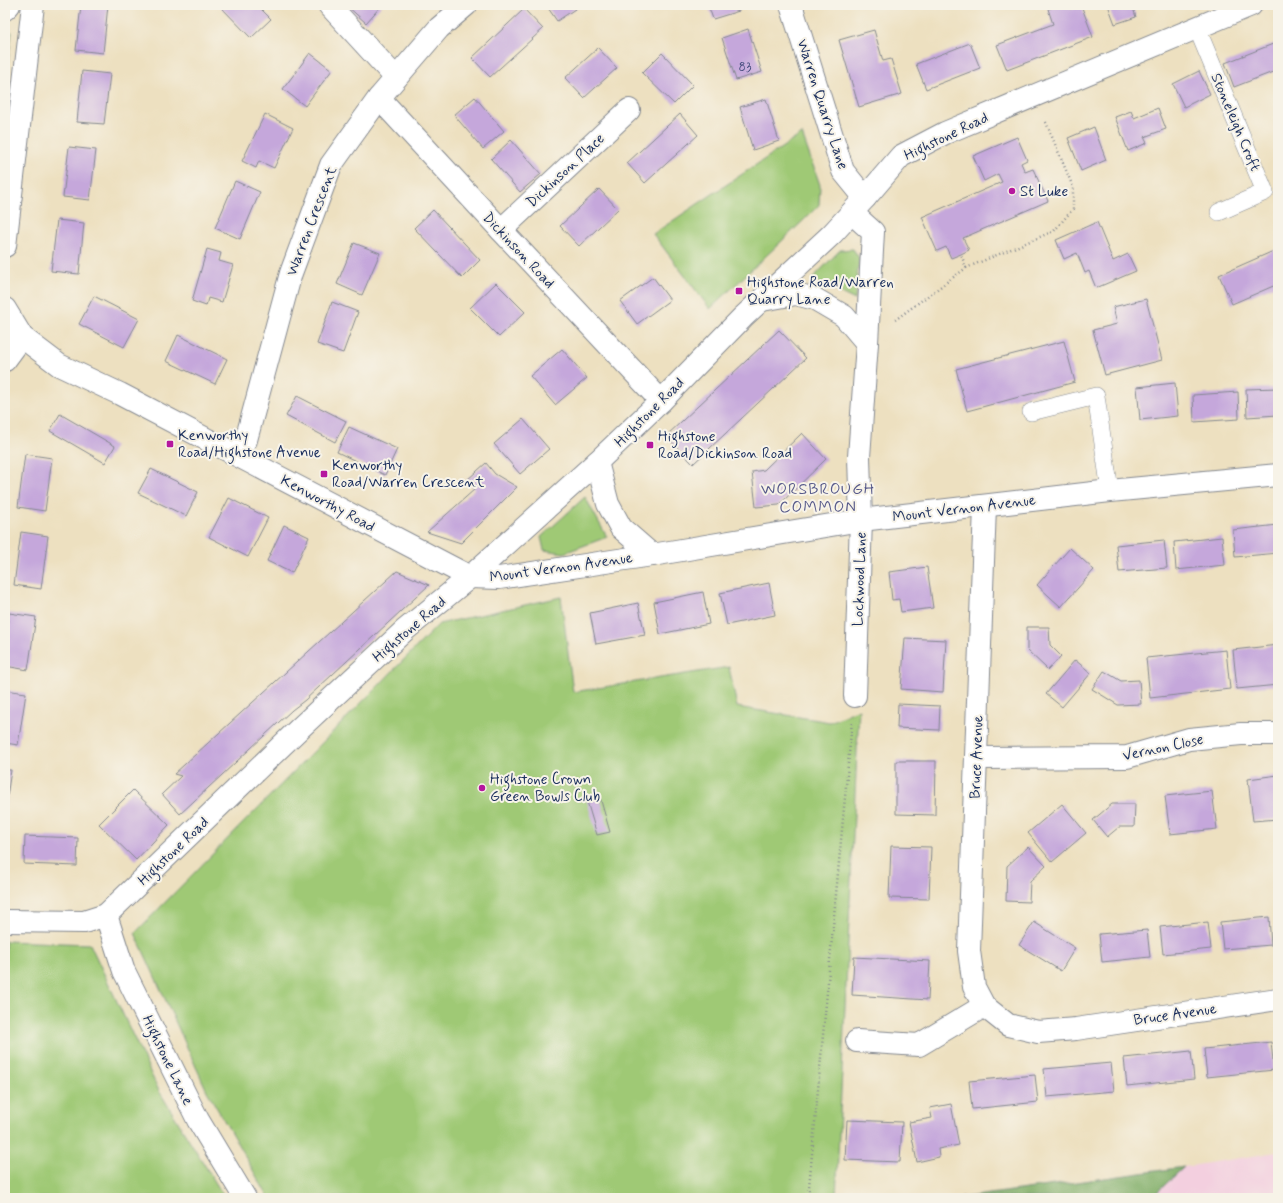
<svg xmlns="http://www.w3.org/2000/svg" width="1283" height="1203" font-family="Mynerve,sans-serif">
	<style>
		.built { fill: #f3cfdf }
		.green { fill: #9fc975; stroke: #5d7c6a }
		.forest { fill: #7fad66; stroke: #4d6e62 }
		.building { fill: #c5a7db }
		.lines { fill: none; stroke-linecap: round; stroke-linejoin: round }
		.service-casing { stroke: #84888f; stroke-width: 18 }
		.minor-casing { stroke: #84888f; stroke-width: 24 }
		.path { stroke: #84888f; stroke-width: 2.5; stroke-dasharray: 1 3; stroke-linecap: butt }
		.service { stroke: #fff; stroke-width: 17 }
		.minor { stroke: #fff; stroke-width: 22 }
		.poi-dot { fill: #b5179e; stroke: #f7f3e8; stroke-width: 1.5 }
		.labels { text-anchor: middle; stroke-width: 4; stroke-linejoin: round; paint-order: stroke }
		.number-label { font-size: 13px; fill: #464d7d }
		.street-label { font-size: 15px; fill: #1b2f5e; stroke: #f7f3e8 }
		.poi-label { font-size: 15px; fill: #1b2f5e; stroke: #f7f3e8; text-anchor: start }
		.neighbourhood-label { font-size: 16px; letter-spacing: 1px; fill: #56598a; stroke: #f7f3e8 }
	</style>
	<rect width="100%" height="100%" fill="#f7f3e8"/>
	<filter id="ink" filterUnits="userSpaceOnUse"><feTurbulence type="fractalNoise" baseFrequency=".025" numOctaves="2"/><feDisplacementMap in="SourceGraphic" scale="8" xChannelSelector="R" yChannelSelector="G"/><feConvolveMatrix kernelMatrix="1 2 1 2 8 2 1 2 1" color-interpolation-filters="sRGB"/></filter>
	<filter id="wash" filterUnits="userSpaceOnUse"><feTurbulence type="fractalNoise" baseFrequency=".012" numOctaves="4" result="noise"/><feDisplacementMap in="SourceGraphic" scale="16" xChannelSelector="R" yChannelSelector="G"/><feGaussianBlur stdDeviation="0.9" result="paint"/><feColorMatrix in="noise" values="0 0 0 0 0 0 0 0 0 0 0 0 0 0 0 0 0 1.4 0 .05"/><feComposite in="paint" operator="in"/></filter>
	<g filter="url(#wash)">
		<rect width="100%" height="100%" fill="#ede0c0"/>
		<path class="built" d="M1278 1152V1198H961L1184 1167Z"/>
		<g class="green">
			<path d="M5 32H12L5 82Z"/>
			<path d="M802 134 820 185 819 205 804 220 710 309 653 234Z"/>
			<path d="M853 249 859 258 855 300 812 279 840 250Z"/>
			<path d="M585 497 607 537 564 553 544 550 541 537Z"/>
			<path d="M561 597 573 692 729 667 737 707 830 722 859 709 836 1198H269L207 1091 135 933 439 624Z"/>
			<path d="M5 941 90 944 159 1091 225 1198H5Z"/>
		</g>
		<path class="forest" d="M1184 1167 1151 1198H961Z"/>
		<g id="blocks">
			<g class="building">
				<path d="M81 5H108L103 53 76 50Z"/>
				<path d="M219 5H257L271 19 251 38Z"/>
				<path d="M346 5H382L366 23Z"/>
				<path d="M546 5H581L557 21Z"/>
				<path d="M708 5H737L739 11 713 19Z"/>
				<path d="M1058 5H1069L1070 9 1081 5 1093 37 1007 70 997 45 1053 24 1048 9Z"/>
				<path d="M1108 5H1132L1136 17 1115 24Z"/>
				<path d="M524 9 543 29 490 77 472 58Z"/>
				<path d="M748 29 762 72 736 80 722 38Z"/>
				<path d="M874 30 883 61 891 59 902 94 859 107 839 40Z"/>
				<path d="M1278 42V70L1234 87 1225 63Z"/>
				<path d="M970 43 980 68 926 89 916 64Z"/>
				<path d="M598 48 617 68 584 98 565 78Z"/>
				<path d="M310 53 332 70 305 106 283 89Z"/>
				<path d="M662 53 693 85 674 104 642 73Z"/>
				<path d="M82 71 110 74 104 124 77 122Z"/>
				<path d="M1199 71 1210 94 1184 107 1173 84Z"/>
				<path d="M475 97 504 131 483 149 454 115Z"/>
				<path d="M766 99 779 141 753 150 740 107Z"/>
				<path d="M1158 108 1166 129 1144 137 1147 143 1128 151 1115 117 1131 111 1134 118Z"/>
				<path d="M265 114 293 128 274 168 259 161 256 168 242 161Z"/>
				<path d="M680 114 698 135 645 183 627 163Z"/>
				<path d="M1094 127 1106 160 1081 171 1068 138Z"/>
				<path d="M1017 137 1027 160 1021 163 1025 172 1033 169 1048 201 963 238 969 250 961 254 951 258 946 247 937 251 922 217 1002 182 998 174 984 181 973 156Z"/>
				<path d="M511 140 541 174 520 192 491 159Z"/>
				<path d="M69 147 96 150 90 200 63 197Z"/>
				<path d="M235 181 260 192 240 239 215 228Z"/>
				<path d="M599 189 618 209 579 246 560 226Z"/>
				<path d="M433 210 480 260 462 278 414 228Z"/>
				<path d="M57 220 84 223 79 274 51 271Z"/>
				<path d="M1097 222 1113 261 1128 254 1136 271 1096 288 1089 271 1085 273 1077 253 1064 259 1056 240Z"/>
				<path d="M354 243 380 253 362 295 337 284Z"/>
				<path d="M207 249 221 253 219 261 233 265 222 302 208 298 206 306 192 301Z"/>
				<path d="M1278 249V284L1232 304 1219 275Z"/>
				<path d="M653 277 670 300 637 324 620 301Z"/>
				<path d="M496 283 525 312 499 337 470 308Z"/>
				<path d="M94 296 139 319 124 347 79 324Z"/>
				<path d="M1146 299 1162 360 1105 375 1093 330 1117 324 1113 307Z"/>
				<path d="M332 302 358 312 343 353 317 344Z"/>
				<path d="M779 330 806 358 693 464 666 436Z"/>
				<path d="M178 335 227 359 215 384 166 361Z"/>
				<path d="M1064 341 1075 382 967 411 956 369Z"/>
				<path d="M562 349 587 378 555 405 530 376Z"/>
				<path d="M1175 383 1178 416 1140 420 1137 387Z"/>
				<path d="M1278 388V415L1247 417 1246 389Z"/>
				<path d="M1238 392 1239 419 1194 422 1193 395Z"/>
				<path d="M297 396 346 421 335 442 286 416Z"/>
				<path d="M60 414 115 446 105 463 50 431Z"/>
				<path d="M523 419 549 449 520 474 494 444Z"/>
				<path d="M349 427 397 449 385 475 337 452Z"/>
				<path d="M802 433 826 459 779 505 756 507 752 472 764 470Z"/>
				<path d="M25 454 52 458 45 511 18 507Z"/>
				<path d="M486 463 495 474 517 487 461 543 427 532 475 489 467 480Z"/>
				<path d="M151 469 198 492 186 516 138 493Z"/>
				<path d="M229 498 268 518 248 557 209 537Z"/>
				<path d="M284 525 309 537 292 573 267 561Z"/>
				<path d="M1278 525V553L1235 557 1233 530Z"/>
				<path d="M21 532 48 536 41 589 14 585Z"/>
				<path d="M1222 537 1225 565 1176 570 1174 542Z"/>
				<path d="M1164 540 1167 568 1119 572 1116 545Z"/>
				<path d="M1070 548 1094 570 1061 607 1037 585Z"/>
				<path d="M927 567 933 608 901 612 899 599 892 600 889 572Z"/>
				<path d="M397 571 429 585 305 700 292 710 180 814 162 794 181 776 174 774Z"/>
				<path d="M769 583 775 615 727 625 720 593Z"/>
				<path d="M703 592 709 624 660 634 654 602Z"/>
				<path d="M638 603 645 635 596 644 590 613Z"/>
				<path d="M9 613 36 617 28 670 5 666V639Z"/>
				<path d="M1027 627H1049L1050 645 1061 656 1048 670 1027 650Z"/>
				<path d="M905 638 946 640 943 692 901 689Z"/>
				<path d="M1278 645V685L1237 689 1233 650Z"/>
				<path d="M1226 650 1230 689 1150 698 1146 658Z"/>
				<path d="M1075 660 1091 673 1062 707 1046 694Z"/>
				<path d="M1104 671 1121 681 1139 680 1141 704 1118 705 1092 689Z"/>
				<path d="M5 690 26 693 18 745 5 743Z"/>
				<path d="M898 704 940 706 939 730 897 728Z"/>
				<path d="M896 761H936L935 815 896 814Z"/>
				<path d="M5 770H11L6 804H5Z"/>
				<path d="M1278 775V819L1253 821 1248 779Z"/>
				<path d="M133 790 169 825 136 860 99 824Z"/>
				<path d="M1212 791 1217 829 1170 834 1165 796Z"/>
				<path d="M599 794 610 832 597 835 586 798Z"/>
				<path d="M1062 804 1086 833 1052 862 1028 833Z"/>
				<path d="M1112 804H1135L1134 827H1119L1107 837 1093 820Z"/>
				<path d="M25 836 78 838 77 866 24 864Z"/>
				<path d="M891 846 931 847 929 899 889 898Z"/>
				<path d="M1028 847 1046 866 1030 881 1029 902 1006 901 1007 866Z"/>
				<path d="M1269 917 1271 945 1223 949 1220 922Z"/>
				<path d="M1034 922 1075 948 1061 971 1019 945Z"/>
				<path d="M1208 922 1211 949 1163 954 1160 927Z"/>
				<path d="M1147 930 1150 957 1102 962 1099 934Z"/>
				<path d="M854 957 930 961 928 1000 852 995Z"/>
				<path d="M1271 1042 1274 1070 1207 1077 1204 1049Z"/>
				<path d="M1191 1051 1194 1079 1127 1086 1124 1058Z"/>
				<path d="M1111 1063 1114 1091 1047 1097 1044 1069Z"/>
				<path d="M1035 1075 1038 1102 972 1109 969 1081Z"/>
				<path d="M951 1104 959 1145 938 1149 939 1157 917 1162 909 1122 932 1118 930 1108Z"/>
				<path d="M847 1120 902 1122 900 1162 845 1160Z"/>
			</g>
		</g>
	</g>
	<g filter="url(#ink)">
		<use href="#blocks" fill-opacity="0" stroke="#84888f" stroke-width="1"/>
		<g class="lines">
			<g class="service-casing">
				<g id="service">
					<path d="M1197 28 1265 192 1219 212"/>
					<path d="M1031 412 1096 396 1110 491"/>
				</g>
			</g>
			<g class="minor-casing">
				<g id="minor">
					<path d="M329 5 396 78"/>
					<path d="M791 5 843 171 865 198"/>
					<path d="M5 9 9 5"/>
					<path d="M379 98 501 230 661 401"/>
					<path d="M852 213 873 232 867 343 859 457 861 520 855 696"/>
					<path d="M501 230 629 110"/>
					<path d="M5 246 33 5"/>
					<path d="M762 300 796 294 815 299 844 316 867 343"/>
					<path d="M5 309 22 337 59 365 120 394 470 577 499 578 652 555 861 520 1110 491 1278 475"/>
					<path d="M5 360 22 337"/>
					<path d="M237 455 246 440 291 273 331 165 379 98 439 28 466 5"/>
					<path d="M597 462 608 504 621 528 652 555"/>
					<path d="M985 506 969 951 974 987 984 1006 1008 1025 1038 1032 1076 1029 1278 999"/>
					<path d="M976 758 1127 757 1189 739 1241 734H1278"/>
					<path d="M106 915 124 971 198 1120 245 1198"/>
					<path d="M5 921 84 922 106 915 300 728 405 630 470 577 597 462 661 401 743 317 832 234 865 198 901 156 945 133 1251 5"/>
					<path d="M857 1041 919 1045 984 1006"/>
				</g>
			</g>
			<g class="path">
				<path d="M966 268 1054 231 1073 209V187L1045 120"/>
				<path d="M895 320 966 268 961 254"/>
				<path d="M808 1198 852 721"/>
			</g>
			<use href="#service" class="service"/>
			<use href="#minor" class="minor"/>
		</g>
	</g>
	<g class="poi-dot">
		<circle cx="1012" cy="191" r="4"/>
		<rect x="735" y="287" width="8" height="8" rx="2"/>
		<rect x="166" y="440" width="8" height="8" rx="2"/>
		<rect x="646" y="441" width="8" height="8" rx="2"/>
		<rect x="320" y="470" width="8" height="8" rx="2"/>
		<circle cx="482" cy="788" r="4"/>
	</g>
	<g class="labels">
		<g class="number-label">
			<text x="745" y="71">83</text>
		</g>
		<g class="street-label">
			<text transform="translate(823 104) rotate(72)" y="5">Warren Quarry Lane</text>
			<text transform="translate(1236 122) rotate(67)" y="5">Stoneleigh Croft</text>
			<text transform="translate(946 136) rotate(-26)" y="5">Highstone Road</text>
			<text transform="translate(565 170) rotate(-43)" y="5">Dickinson Place</text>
			<text transform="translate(311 221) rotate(-69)" y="5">Warren Crescent</text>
			<text transform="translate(519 250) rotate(47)" y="5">Dickinson Road</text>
			<text transform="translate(649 412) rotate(-45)" y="5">Highstone Road</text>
			<text transform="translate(328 503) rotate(28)" y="5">Kenworthy Road</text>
			<text transform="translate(964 508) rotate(-7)" y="5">Mount Vernon Avenue</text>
			<text transform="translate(561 567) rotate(-8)" y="5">Mount Vernon Avenue</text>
			<text transform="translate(859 579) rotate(-88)" y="5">Lockwood Lane</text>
			<text transform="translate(409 629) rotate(-41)" y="5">Highstone Road</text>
			<text transform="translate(1163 747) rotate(-12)" y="5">Vernon Close</text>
			<text transform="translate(976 757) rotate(-88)" y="5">Bruce Avenue</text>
			<text transform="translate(173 851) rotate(-44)" y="5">Highstone Road</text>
			<text transform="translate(1175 1014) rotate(-8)" y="5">Bruce Avenue</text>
			<text transform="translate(168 1060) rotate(64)" y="5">Highstone Lane</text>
		</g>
		<g class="poi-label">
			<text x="1020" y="196">St Luke</text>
			<text x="747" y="287">Highstone Road/Warren<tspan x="747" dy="17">Quarry Lane</tspan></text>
			<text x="178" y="440">Kenworthy<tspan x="178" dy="17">Road/Highstone Avenue</tspan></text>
			<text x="658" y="441">Highstone<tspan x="658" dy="17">Road/Dickinson Road</tspan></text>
			<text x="332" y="470">Kenworthy<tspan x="332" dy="17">Road/Warren Crescent</tspan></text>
			<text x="490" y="784">Highstone Crown<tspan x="490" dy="17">Green Bowls Club</tspan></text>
		</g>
		<g class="neighbourhood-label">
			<text x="818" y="494">WORSBROUGH<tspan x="818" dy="18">COMMON</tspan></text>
		</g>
	</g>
	<rect width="1283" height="1203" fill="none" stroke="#f7f3e8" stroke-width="20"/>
</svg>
